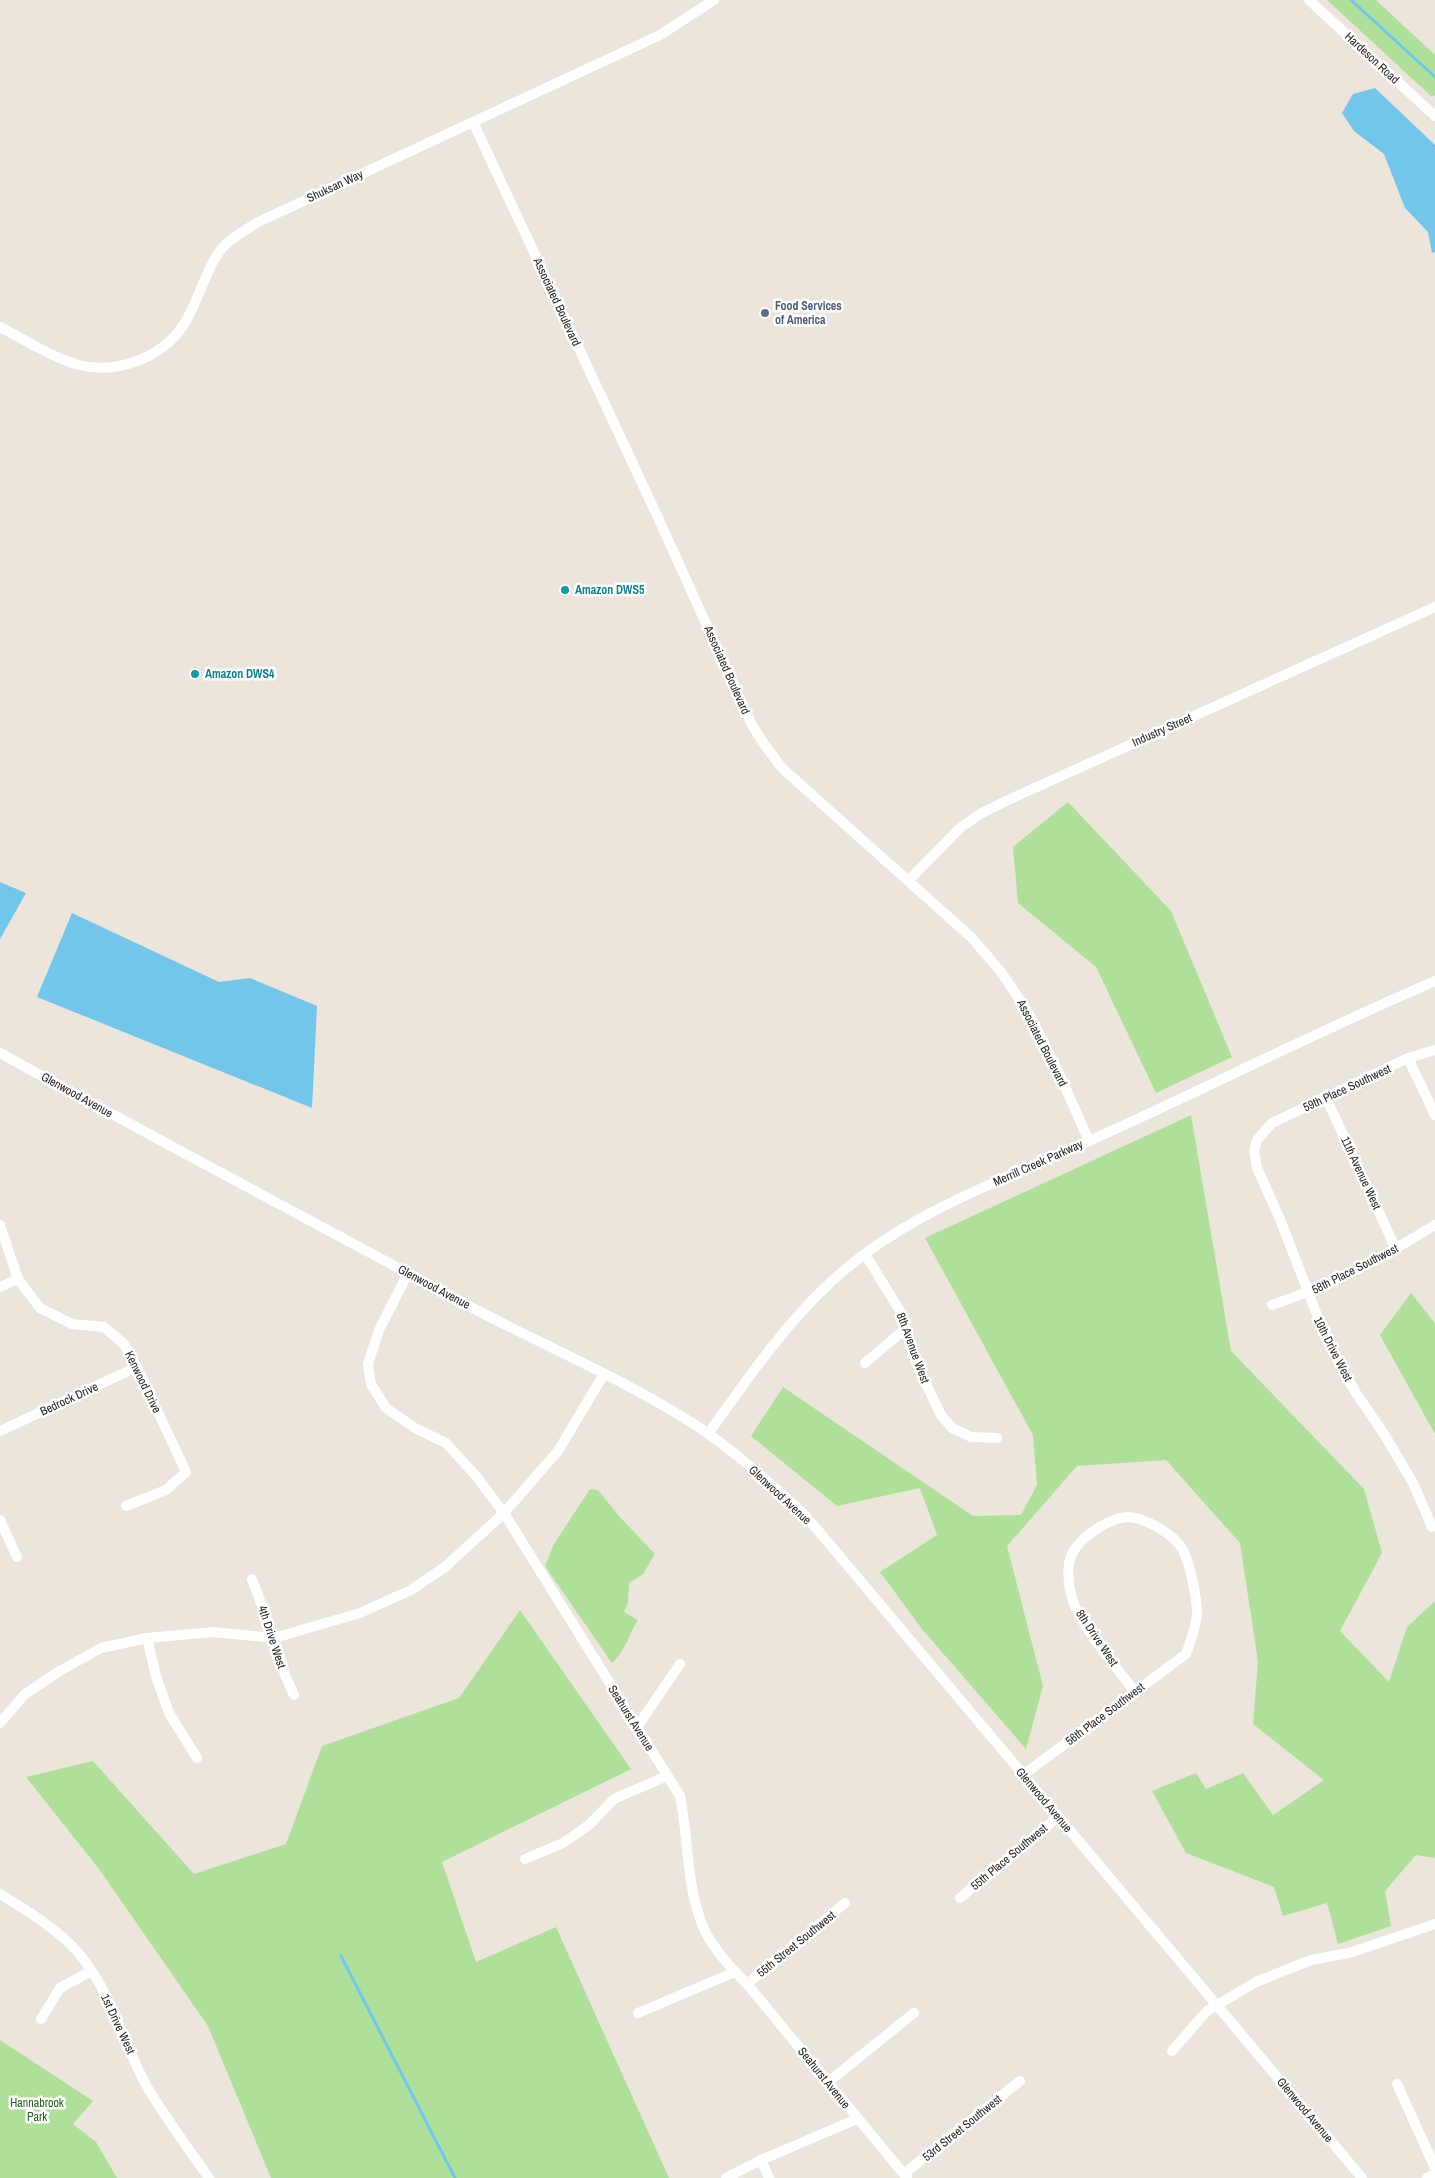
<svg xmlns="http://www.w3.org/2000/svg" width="1435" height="2178" font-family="'Archivo Narrow',sans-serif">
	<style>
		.green { fill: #afe099 }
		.water { fill: #71c6ea }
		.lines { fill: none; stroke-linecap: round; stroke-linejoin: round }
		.stream { stroke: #71c6ea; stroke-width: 3 }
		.minor { stroke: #fff; stroke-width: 10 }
		.service-dot { fill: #5c6f8a; stroke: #fff; stroke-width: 2 }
		.culture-dot { fill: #0f9aa8; stroke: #fff; stroke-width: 2 }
		.labels { text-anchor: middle; stroke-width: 5; stroke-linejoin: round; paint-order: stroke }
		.street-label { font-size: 12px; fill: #292929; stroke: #fff }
		.service-label { font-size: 12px; font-weight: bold; fill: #4e5e75; stroke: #fff; text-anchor: start }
		.culture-label { font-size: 12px; font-weight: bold; fill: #0d838f; stroke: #fff; text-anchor: start }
		.park-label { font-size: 12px; fill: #28631c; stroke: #fff }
	</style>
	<rect width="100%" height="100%" fill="#ebe5db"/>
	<g class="green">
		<path d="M1327 0H1376L1435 55V95L1432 97Z"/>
		<path d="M1068 802 1171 911 1232 1057 1156 1093 1096 967 1018 903 1013 847Z"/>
		<path d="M1191 1115 1231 1351 1364 1489 1382 1553 1340 1631 1389 1682 1407 1627 1435 1601V1858L1416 1855 1385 1891 1391 1926 1338 1944 1327 1903 1283 1916 1274 1887 1186 1853 1152 1791 1196 1773 1206 1789 1243 1773 1273 1815 1324 1780 1253 1724 1258 1662 1240 1543 1166 1460 1077 1466 1007 1546 1043 1686 1026 1749 922 1629 880 1572 937 1535 920 1488 837 1506 751 1436 783 1387 973 1516 1021 1515 1037 1485 1033 1435 925 1238Z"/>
		<path d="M1411 1293 1435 1323V1434L1380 1335Z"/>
		<path d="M590 1489 598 1490 618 1515 655 1554 643 1574 629 1583 628 1603 624 1612 638 1620C629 1634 625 1652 612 1663L545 1566 554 1544Z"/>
		<path d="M520 1610 631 1769 442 1862 476 1962 556 1927 669 2178H271L208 2026 99 1869 26 1777 93 1761 194 1874 286 1844 322 1746 459 1698Z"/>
		<path d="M0 2040 93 2101 73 2124 96 2142 117 2178H0Z"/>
	</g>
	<g class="water">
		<path d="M1375 88 1435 145V252L1432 253 1428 232 1405 208 1384 154 1354 131 1342 113 1353 94Z"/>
		<path d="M0 882 26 893 0 939Z"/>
		<path d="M72 913 219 982 250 978 317 1006 312 1108 37 997Z"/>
	</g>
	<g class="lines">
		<g class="stream">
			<path d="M1351 0 1435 77"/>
			<path d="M341 1956 455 2178"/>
		</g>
		<g class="minor">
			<path d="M1309 0 1435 116"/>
			<path d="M473 122 655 511 752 725 764 744 782 768 972 938 1001 972 1028 1012 1058 1071 1089 1141"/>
			<path d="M0 327C25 340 51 357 79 365 119 375 167 356 187 319 199 299 209 260 225 245 234 236 247 230 256 223L660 35 714 0"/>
			<path d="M908 881 960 828 980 814 1008 800 1435 607"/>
			<path d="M0 1053C154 1138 310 1220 465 1304 542 1345 624 1379 697 1426 736 1452 771 1484 805 1515L1362 2178"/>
			<path d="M1408 1058 1435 1115"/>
			<path d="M1326 1098 1396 1249"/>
			<path d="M0 1225 18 1279 40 1308 72 1324 104 1327 124 1344 137 1367 186 1472 166 1490 126 1506"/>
			<path d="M865 1254 900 1311 916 1363 941 1415 952 1428 971 1437 997 1438"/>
			<path d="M408 1273 379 1330 368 1364 371 1384 386 1408 415 1428 446 1443 476 1476 504 1513 680 1796C689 1840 686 1888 704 1929 714 1950 731 1968 747 1984L907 2178"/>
			<path d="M0 1287 18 1279"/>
			<path d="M1272 1305C1330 1286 1383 1257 1435 1225"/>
			<path d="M865 1363 904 1330"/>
			<path d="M0 1431 137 1367"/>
			<path d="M708 1434C746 1381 784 1325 832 1281 904 1214 1000 1181 1089 1141 1205 1089 1318 1031 1435 981"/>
			<path d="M0 1520 17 1557"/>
			<path d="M1432 1527 1413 1483 1384 1434 1356 1393 1327 1341 1280 1219 1257 1168 1254 1151 1257 1140 1272 1123 1408 1058 1435 1050"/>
			<path d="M252 1579 274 1638 285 1675 294 1695"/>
			<path d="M147 1638 156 1676 169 1713 197 1758"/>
			<path d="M0 1723 24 1695 58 1672 101 1648 147 1638 213 1632 274 1638 360 1613 411 1590 445 1567 504 1513 558 1451 604 1374"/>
			<path d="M637 1727 680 1664"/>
			<path d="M1023 1775 1186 1654C1191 1640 1196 1628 1197 1613 1197 1598 1190 1564 1183 1550 1175 1535 1146 1518 1129 1517 1110 1517 1078 1538 1071 1556 1067 1567 1068 1583 1071 1594 1077 1623 1116 1666 1135 1692"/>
			<path d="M525 1859 563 1843 589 1825 614 1799 667 1776"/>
			<path d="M0 1894C24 1909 48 1923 69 1943 110 1982 121 2042 149 2090 167 2120 189 2149 209 2178"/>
			<path d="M960 1898 1058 1817"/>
			<path d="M747 1984 845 1903"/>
			<path d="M638 2013 735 1972"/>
			<path d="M41 2019 60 1988 91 1971"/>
			<path d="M1172 2051 1207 2011 1256 1982 1311 1960 1349 1953 1435 1924"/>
			<path d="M827 2083 914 2013"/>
			<path d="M1397 2084 1435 2168"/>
			<path d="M761 2160 769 2178"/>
			<path d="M904 2174 1020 2081"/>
			<path d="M726 2178 761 2160 857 2119"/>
			<path d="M1427 2178 1435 2174"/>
		</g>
	</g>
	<circle class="service-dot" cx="765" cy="313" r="5"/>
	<g class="culture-dot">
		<circle cx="565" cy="590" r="5"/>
		<circle cx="195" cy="674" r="5"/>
	</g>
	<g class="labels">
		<g class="street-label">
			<text transform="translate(1372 58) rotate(43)" y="4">Hardeson Road</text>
			<text transform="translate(335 186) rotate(-25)" y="4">Shuksan Way</text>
			<text transform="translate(557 302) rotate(65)" y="4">Associated Boulevard</text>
			<text transform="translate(727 670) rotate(66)" y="4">Associated Boulevard</text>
			<text transform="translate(1162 730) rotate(-24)" y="4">Industry Street</text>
			<text transform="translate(1042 1043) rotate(63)" y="4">Associated Boulevard</text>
			<text transform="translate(1347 1088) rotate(-25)" y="4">59th Place Southwest</text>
			<text transform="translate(77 1095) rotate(29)" y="4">Glenwood Avenue</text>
			<text transform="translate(1038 1163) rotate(-24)" y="4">Merrill Creek Parkway</text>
			<text transform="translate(1361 1173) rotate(65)" y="4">11th Avenue West</text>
			<text transform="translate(1355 1269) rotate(-27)" y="4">58th Place Southwest</text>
			<text transform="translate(434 1287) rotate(28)" y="4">Glenwood Avenue</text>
			<text transform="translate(913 1348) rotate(70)" y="4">8th Avenue West</text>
			<text transform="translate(1333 1349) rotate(63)" y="4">10th Drive West</text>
			<text transform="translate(143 1382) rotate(64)" y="4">Kenwood Drive</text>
			<text transform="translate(69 1399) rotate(-25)" y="4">Bedrock Drive</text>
			<text transform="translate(780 1495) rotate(43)" y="4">Glenwood Avenue</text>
			<text transform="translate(272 1637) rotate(72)" y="4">4th Drive West</text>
			<text transform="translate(1097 1638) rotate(56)" y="4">8th Drive West</text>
			<text transform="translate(1105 1714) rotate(-37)" y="4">56th Place Southwest</text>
			<text transform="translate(631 1718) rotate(58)" y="4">Seahurst Avenue</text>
			<text transform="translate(1044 1800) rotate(50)" y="4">Glenwood Avenue</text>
			<text transform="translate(1009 1857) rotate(-40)" y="4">55th Place Southwest</text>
			<text transform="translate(796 1944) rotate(-39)" y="4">55th Street Southwest</text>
			<text transform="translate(118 2024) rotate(65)" y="4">1st Drive West</text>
			<text transform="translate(824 2078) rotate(51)" y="4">Seahurst Avenue</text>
			<text transform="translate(1305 2110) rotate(50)" y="4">Glenwood Avenue</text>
			<text transform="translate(962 2128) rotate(-39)" y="4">53rd Street Southwest</text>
		</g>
		<g class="service-label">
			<text x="775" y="310">Food Services<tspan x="775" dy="14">of America</tspan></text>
		</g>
		<g class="culture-label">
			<text x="575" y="594">Amazon DWS5</text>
			<text x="205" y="678">Amazon DWS4</text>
		</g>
		<g class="park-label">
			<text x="37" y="2107">Hannabrook<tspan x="37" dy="14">Park</tspan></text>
		</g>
	</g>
</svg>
